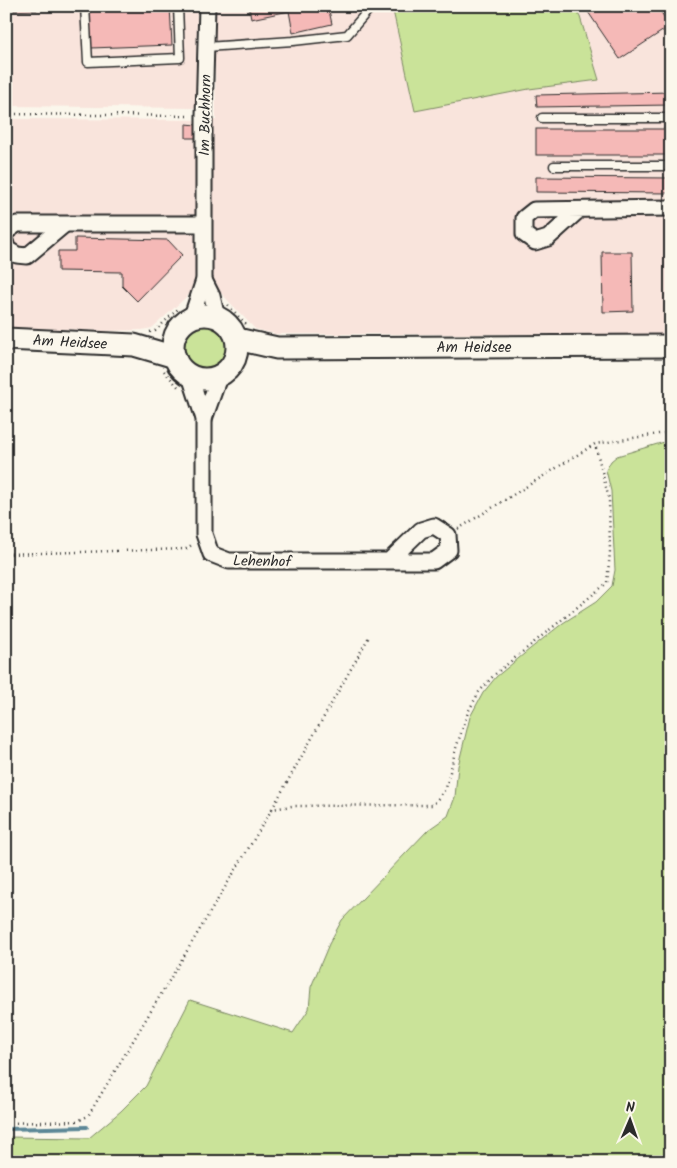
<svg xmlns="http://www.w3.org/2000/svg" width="677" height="1168" font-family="Kalam,sans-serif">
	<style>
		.built { fill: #f9e4dc }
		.green { fill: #cae399; stroke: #7a8762 }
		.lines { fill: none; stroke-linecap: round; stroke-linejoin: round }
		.stream { stroke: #5d8897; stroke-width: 4 }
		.building { fill: #f5b9b7; stroke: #2b2b2b }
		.service-casing { stroke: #2b2b2b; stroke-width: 11 }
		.minor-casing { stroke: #2b2b2b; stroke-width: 19 }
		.secondary-casing { stroke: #2b2b2b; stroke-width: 25 }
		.path { stroke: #2b2b2b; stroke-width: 2.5; stroke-dasharray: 1 4; stroke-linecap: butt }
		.service { stroke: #fbf7ec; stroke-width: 8 }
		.minor { stroke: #fbf7ec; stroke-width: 15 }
		.secondary { stroke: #fbf7ec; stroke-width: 21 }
		.labels { text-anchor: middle; stroke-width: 4.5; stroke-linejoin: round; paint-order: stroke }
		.street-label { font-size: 15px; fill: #2b2b2b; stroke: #fbf7ec }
	</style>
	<rect width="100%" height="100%" fill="#fbf7ec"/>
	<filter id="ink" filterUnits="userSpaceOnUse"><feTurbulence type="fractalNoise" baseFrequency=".02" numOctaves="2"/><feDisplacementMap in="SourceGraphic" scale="10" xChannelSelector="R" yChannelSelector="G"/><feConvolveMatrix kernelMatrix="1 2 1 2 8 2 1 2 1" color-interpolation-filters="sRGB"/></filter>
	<g filter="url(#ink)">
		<g class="built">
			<path d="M6 6H197L196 108 6 106Z"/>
			<path d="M214 6H392L415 110 529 89 599 80 580 17 573 6H671V334H275L255 329 219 291H193L152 328 142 330 104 331 6 327V119L216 120Z"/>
		</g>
		<g class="green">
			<path d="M392 6H573L580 17 599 80 529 89 415 111Z"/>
			<circle cx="204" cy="349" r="23"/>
			<path d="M671 440V1162H6V1137L89 1138 121 1111 146 1086 190 1000 293 1033 309 1009 311 987 329 944 342 920 428 830 448 816 455 797 458 766 470 717 483 693 496 677 530 649 563 623 596 602 612 586 615 570 611 491 606 470 611 461 617 456Z"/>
		</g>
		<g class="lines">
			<path class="stream" d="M6 1129 87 1127"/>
		</g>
		<g class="building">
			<path d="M6 6H36L37 10 6 11Z"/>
			<path d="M89 6H170L172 45 91 48Z"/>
			<path d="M249 6H328L332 24 293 33 289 11 251 19Z"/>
			<path d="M584 6H657L670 26 620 59Z"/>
			<path d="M671 92V105L537 107 536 95Z"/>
			<path d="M186 124 197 125V138H186Z"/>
			<rect x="536" y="129" width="135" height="26"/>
			<path d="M536 177 671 178V193L536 192Z"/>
			<path d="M75 238 168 240 182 255 137 301 122 286V272L58 271V251H75Z"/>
			<path d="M602 252H632L633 311 603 312Z"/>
		</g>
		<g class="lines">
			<g class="service-casing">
				<g id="service">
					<path d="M85 6 88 62 180 58 178 6"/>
					<path d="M206 47 293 41 347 35 372 6"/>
					<path d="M542 118H671"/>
					<path d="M554 166H671"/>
				</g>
			</g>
			<g class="minor-casing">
				<g id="minor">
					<path d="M579 210 548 238 535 242 524 234V218L534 210 671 208"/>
					<path d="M6 232 17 224H203"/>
					<path d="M6 244 7 249 17 255 27 256 64 225"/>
					<path d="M204 280 212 296 217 318"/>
					<path d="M191 319 204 280V116L207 6"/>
					<path d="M190 376 204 419V534L211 554 229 561H434L449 550 448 535 434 526 421 530 390 560"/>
					<path d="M204 419 219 377"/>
				</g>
			</g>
			<g class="secondary-casing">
				<g id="secondary">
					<circle cx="205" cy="347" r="32"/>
					<path d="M6 339 134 345 175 357"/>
					<path d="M237 339 277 348 671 346"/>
				</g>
			</g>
			<g class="path">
				<path d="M6 114 190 116"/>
				<path d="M228 305 247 325"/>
				<path d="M150 332 155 331 180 307"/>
				<path d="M164 371 180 389"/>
				<path d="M458 529 595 444 665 433 671 430"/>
				<path d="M6 554 186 549 193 544"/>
				<path d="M272 809 370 635"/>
				<path d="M6 1123 78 1121 88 1116 272 809 292 806 433 805 446 788 456 748 468 712 479 692 494 675 607 583 610 552 609 499 595 444"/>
			</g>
			<use href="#service" class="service"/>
			<use href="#minor" class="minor"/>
			<use href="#secondary" class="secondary"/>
		</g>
	</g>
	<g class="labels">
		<g class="street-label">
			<text transform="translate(205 115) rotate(-89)" y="5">Im Buchhorn</text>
			<text transform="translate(70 342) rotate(3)" y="5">Am Heidsee</text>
			<text x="474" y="352">Am Heidsee</text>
			<text transform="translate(262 561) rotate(1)" y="5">Lehenhof</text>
		</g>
	</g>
	<rect width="677" height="1168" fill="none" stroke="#fbf7ec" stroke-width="25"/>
	<rect x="12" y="12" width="652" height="1143" fill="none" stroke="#2b2b2b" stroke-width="2" filter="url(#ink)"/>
	<g transform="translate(630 1120) rotate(2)" stroke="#fbf7ec" stroke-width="4" paint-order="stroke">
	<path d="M0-4L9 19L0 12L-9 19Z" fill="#2b2b2b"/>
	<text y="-8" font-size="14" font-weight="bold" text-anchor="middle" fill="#2b2b2b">N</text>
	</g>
</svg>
